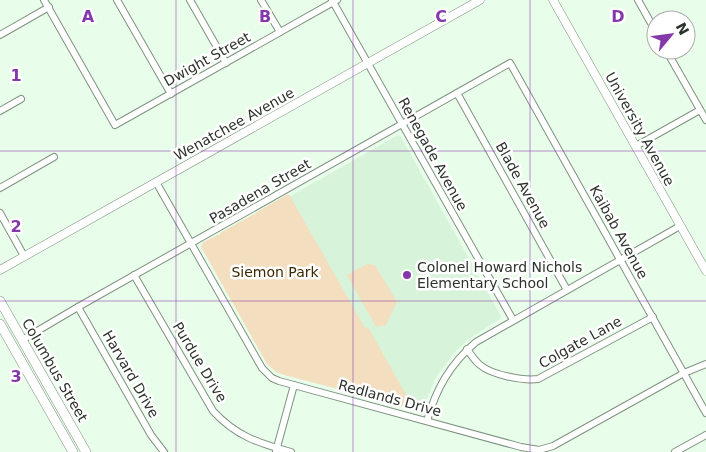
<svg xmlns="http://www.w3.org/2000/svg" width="706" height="452" font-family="'DejaVu Sans',sans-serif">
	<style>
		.built { fill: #d7f3d9 }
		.green { fill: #f3dfbf }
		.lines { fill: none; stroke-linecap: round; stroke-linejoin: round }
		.minor-casing { stroke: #7f9280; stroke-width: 8 }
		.tertiary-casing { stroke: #7f9280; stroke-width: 9 }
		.secondary-casing { stroke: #7f9280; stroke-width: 10 }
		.minor { stroke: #fff; stroke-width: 6 }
		.tertiary { stroke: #fff; stroke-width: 8 }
		.secondary { stroke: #fff; stroke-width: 9 }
		.grid { fill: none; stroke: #8439ab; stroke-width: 1; stroke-opacity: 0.55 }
		.poi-dot { fill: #8439ab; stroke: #fff; stroke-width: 2 }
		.labels { text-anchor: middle; stroke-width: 5; stroke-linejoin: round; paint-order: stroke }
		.street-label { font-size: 14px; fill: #2b332b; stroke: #fff }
		.poi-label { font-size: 14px; fill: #2b332b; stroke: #fff; text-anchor: start }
		.park-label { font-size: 14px; fill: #3d2901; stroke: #fff }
		.grid-label { font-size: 16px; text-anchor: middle; font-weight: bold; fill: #8439ab; stroke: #fff; stroke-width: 5; stroke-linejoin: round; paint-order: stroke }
	</style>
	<rect width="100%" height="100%" fill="#e9feea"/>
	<path class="built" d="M398 135 401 137 501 316 500 319 470 338 453 354 435 379 423 409 418 411 411 410 204 245Z"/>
	<g class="green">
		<path d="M288 194 290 196 365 328 368 327 414 409 284 375 276 372 267 364 201 247 202 243 219 234 220 236V233L254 214 256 215 255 213Z"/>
		<path d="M367 264 375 265 397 302 386 325 376 327 347 275Z"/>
	</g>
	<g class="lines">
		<g class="minor-casing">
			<g id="minor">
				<path d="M44 0 115 125 337 0"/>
				<path d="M117 0 171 94"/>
				<path d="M190 0 226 63"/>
				<path d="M261 0 280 32"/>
				<path d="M332 0 513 320"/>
				<path d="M638 0 656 32"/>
				<path d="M0 35 49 7"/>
				<path d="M666 50 706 120"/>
				<path d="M457 93 567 290"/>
				<path d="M0 111 21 99"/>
				<path d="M636 146 700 110"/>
				<path d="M156 182 262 368 272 378 279 381 521 447 539 450 553 446 684 373 706 364"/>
				<path d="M0 188 54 157"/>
				<path d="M0 213 24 256"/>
				<path d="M134 275 213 411C236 436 258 443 291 452"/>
				<path d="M78 307 151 435 164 452"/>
				<path d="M22 340 78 307 510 63 706 413"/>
				<path d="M467 349C471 355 475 361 480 365 492 375 523 381 538 379L653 317"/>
				<path d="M427 421C436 389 450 364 476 342L680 226"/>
				<path d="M276 451 294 385"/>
				<path d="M675 452 706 435"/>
			</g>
		</g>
		<g class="tertiary-casing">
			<g id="tertiary">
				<path d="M553 0 706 271"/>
				<path d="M0 270 480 0"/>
			</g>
		</g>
		<g class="secondary-casing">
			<g id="secondary">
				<path d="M0 301 86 452"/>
				<path d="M0 324 73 452"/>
			</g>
		</g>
		<use href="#minor" class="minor"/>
		<use href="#tertiary" class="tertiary"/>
		<use href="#secondary" class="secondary"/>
	</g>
	<path class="grid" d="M176 0V452M353 0V452M530 0V452M0 151H706M0 301H706"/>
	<circle class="poi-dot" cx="407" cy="275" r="5"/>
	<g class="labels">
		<g class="street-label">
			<text transform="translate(207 59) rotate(-29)" y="5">Dwight Street</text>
			<text transform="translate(234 124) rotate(-29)" y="5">Wenatchee Avenue</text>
			<text transform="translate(640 129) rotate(61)" y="5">University Avenue</text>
			<text transform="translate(433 154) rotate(61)" y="5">Renegade Avenue</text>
			<text transform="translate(523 185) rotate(61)" y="5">Blade Avenue</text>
			<text transform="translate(260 191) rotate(-30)" y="5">Pasadena Street</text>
			<text transform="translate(619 232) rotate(61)" y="5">Kaibab Avenue</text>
			<text transform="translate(580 342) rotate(-29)" y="5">Colgate Lane</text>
			<text transform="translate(200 362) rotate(59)" y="5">Purdue Drive</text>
			<text transform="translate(55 370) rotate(60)" y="5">Columbus Street</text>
			<text transform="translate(131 374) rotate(60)" y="5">Harvard Drive</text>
			<text transform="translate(390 398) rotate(15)" y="5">Redlands Drive</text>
		</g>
		<g class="poi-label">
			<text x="417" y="272">Colonel Howard Nichols<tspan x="417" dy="16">Elementary School</tspan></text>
		</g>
		<g class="park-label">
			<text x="275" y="277">Siemon Park</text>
		</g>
	</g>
	<g class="grid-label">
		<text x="88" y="22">A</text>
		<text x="265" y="22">B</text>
		<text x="441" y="22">C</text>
		<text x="618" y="22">D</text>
		<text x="16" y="81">1</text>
		<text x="16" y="232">2</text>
		<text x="16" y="382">3</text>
	</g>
	<g transform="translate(671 35) rotate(61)"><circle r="24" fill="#ffffff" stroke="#aaadaa"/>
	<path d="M0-4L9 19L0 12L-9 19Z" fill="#8439ab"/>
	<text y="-8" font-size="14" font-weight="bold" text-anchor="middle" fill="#2b332b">N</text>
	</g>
</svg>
